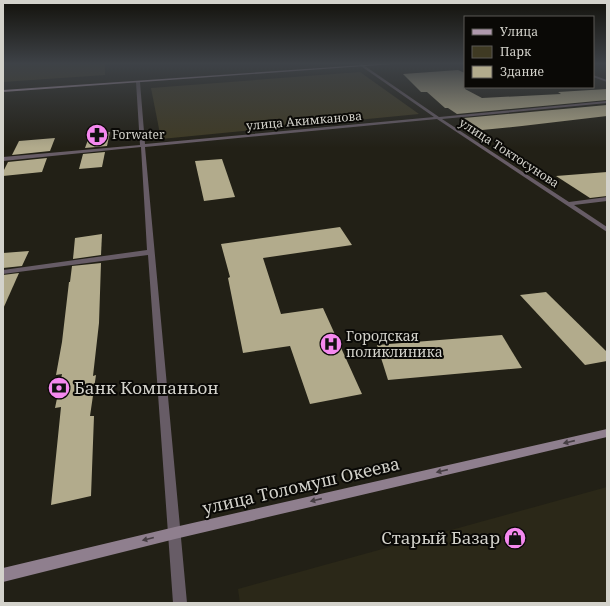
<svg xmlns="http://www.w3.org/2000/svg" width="610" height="606" font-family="'Noto Serif',serif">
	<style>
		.built { fill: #2b2818 }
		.green { fill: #3f3a23 }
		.building { fill: #b2ab8c }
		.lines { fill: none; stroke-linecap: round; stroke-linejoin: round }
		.street { fill: #675c66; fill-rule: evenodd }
		.secondary { fill: #8f7f8e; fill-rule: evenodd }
		.primary { fill: #af99ad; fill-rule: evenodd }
		.oneway { fill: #463e43 }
		.labels { text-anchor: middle; stroke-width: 4; stroke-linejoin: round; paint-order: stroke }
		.far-street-label { font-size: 12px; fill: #d3d2cb; stroke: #0a0906 }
		.far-poi-label { font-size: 12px; fill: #d3d2cb; stroke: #0a0906; text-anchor: start }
		.poi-label { font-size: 14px; fill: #d3d2cb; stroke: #0a0906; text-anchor: start }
		.near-poi-label { font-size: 17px; fill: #d3d2cb; stroke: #0a0906; text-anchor: start }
		.near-street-label { font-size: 17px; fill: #d3d2cb; stroke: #0a0906 }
	</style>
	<rect width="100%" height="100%" fill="#222016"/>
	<path class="built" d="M607 487V603H240L238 589Z"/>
	<g class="green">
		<path d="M3 64H105V75L3 82Z"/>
		<path d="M360 72 419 114 161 139 151 88Z"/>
	</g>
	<g class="building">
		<path d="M458 70 465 73V89L482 98 561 94 558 92 607 89V100L457 114 448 108H445L427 92H421L403 74Z"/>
		<path d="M607 105V116L522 126 482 130 464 118Z"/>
		<path d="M110 132 107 146 85 148 90 134Z"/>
		<path d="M55 138 50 151 12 155 19 141Z"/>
		<path d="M105 152 102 167 79 169 83 154Z"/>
		<path d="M47 158 42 172 3 176V172L8 162Z"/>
		<path d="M222 159 235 197 204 201 195 161Z"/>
		<path d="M607 172V196L590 198 556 176Z"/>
		<path d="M340 227 352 245 263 258 281 314 323 308 362 394 310 404 290 346 243 353 228 278 230 277 221 244Z"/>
		<path d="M102 234 101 255 73 259 75 238Z"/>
		<path d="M29 251 22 266 3 268V253Z"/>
		<path d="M101 263 99 323 93 376 96 375 90 416H94L91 496 51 505 61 407 55 408 62 374 56 375 62 342 69 282H70L72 266Z"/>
		<path d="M19 273 3 309V275Z"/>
		<path d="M546 292 607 352V361L585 365 520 295Z"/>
		<path d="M502 335 522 368 388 380 377 345Z"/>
	</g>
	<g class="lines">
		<g class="street">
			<path d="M358 64H362L439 117 607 101V103L442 119 569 202 607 197V201L574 205 607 227V232L437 119 145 147 187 603H173L148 255 3 274V270L147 250 141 147 3 161V157L140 145 136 82 138 81 140 82 145 144 434 117Z"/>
			<path d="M593 75 607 80V82L593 77Z"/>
		</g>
		<path class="secondary" d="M607 429V437L175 539 3 582V568L175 527Z"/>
		<path class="primary" d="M378 64H393L3 92V90Z"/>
	</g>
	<defs><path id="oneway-solid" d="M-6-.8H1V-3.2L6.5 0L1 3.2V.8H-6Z"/></defs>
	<g class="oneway">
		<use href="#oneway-solid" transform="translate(569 442) rotate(167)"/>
		<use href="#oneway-solid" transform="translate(442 471) rotate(167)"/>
		<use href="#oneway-solid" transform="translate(316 500) rotate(167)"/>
		<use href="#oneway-solid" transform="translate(148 539) rotate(166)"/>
	</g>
	<linearGradient id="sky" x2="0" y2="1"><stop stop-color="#13120c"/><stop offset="0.43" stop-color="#3e4247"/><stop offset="1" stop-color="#3e4247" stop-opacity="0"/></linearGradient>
	<rect width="610" height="148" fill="url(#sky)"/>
	<defs>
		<g id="pharmacy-disc" transform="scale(1.15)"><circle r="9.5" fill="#f589ef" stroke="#0a0906"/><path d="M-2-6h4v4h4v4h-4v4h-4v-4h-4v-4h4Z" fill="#111"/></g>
		<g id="hospital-disc" transform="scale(1.15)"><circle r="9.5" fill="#f589ef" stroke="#0a0906"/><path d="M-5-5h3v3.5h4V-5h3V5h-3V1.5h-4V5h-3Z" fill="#111"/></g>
		<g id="bank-disc" transform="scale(1.15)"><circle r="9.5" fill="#f589ef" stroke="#0a0906"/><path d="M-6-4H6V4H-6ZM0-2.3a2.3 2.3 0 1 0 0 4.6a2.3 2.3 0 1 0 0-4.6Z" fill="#111"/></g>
		<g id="shop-disc" transform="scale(1.15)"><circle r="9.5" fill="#f589ef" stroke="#0a0906"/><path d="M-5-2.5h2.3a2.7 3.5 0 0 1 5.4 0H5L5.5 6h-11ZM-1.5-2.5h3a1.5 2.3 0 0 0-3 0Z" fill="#111"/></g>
	</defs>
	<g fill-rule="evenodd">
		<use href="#pharmacy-disc" x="97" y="135"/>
		<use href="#hospital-disc" x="331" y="344"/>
		<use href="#bank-disc" x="59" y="388"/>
		<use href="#shop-disc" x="515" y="538"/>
	</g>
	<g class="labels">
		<g class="far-street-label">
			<text transform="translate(304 121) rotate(-5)" y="4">улица Акимканова</text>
			<text transform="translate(509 153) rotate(33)" y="4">улица Токтосунова</text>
		</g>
		<g class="far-poi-label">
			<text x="112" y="139">Forwater</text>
		</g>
		<g class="poi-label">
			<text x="346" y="341">Городская<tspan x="346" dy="16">поликлиника</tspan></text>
		</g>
		<g class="near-poi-label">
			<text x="74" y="394">Банк Компаньон</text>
			<text x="500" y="544" text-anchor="end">Старый Базар</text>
		</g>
		<g class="near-street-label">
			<text transform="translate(301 486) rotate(-13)" y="6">улица Толомуш Океева</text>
		</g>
	</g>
	<rect width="610" height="606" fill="none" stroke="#d3d2cb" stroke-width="8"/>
	<rect x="464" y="16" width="130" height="72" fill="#0a0906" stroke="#5a5955"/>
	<rect x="472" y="29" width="20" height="6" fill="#af99ad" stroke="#5a5955"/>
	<text x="500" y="36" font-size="12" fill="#d3d2cb">Улица</text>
	<rect x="472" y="46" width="20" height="12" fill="#3f3a23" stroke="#5a5955"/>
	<text x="500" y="56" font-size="12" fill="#d3d2cb">Парк</text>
	<rect x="472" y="66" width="20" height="12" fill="#b2ab8c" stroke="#5a5955"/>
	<text x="500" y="76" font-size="12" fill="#d3d2cb">Здание</text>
</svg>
